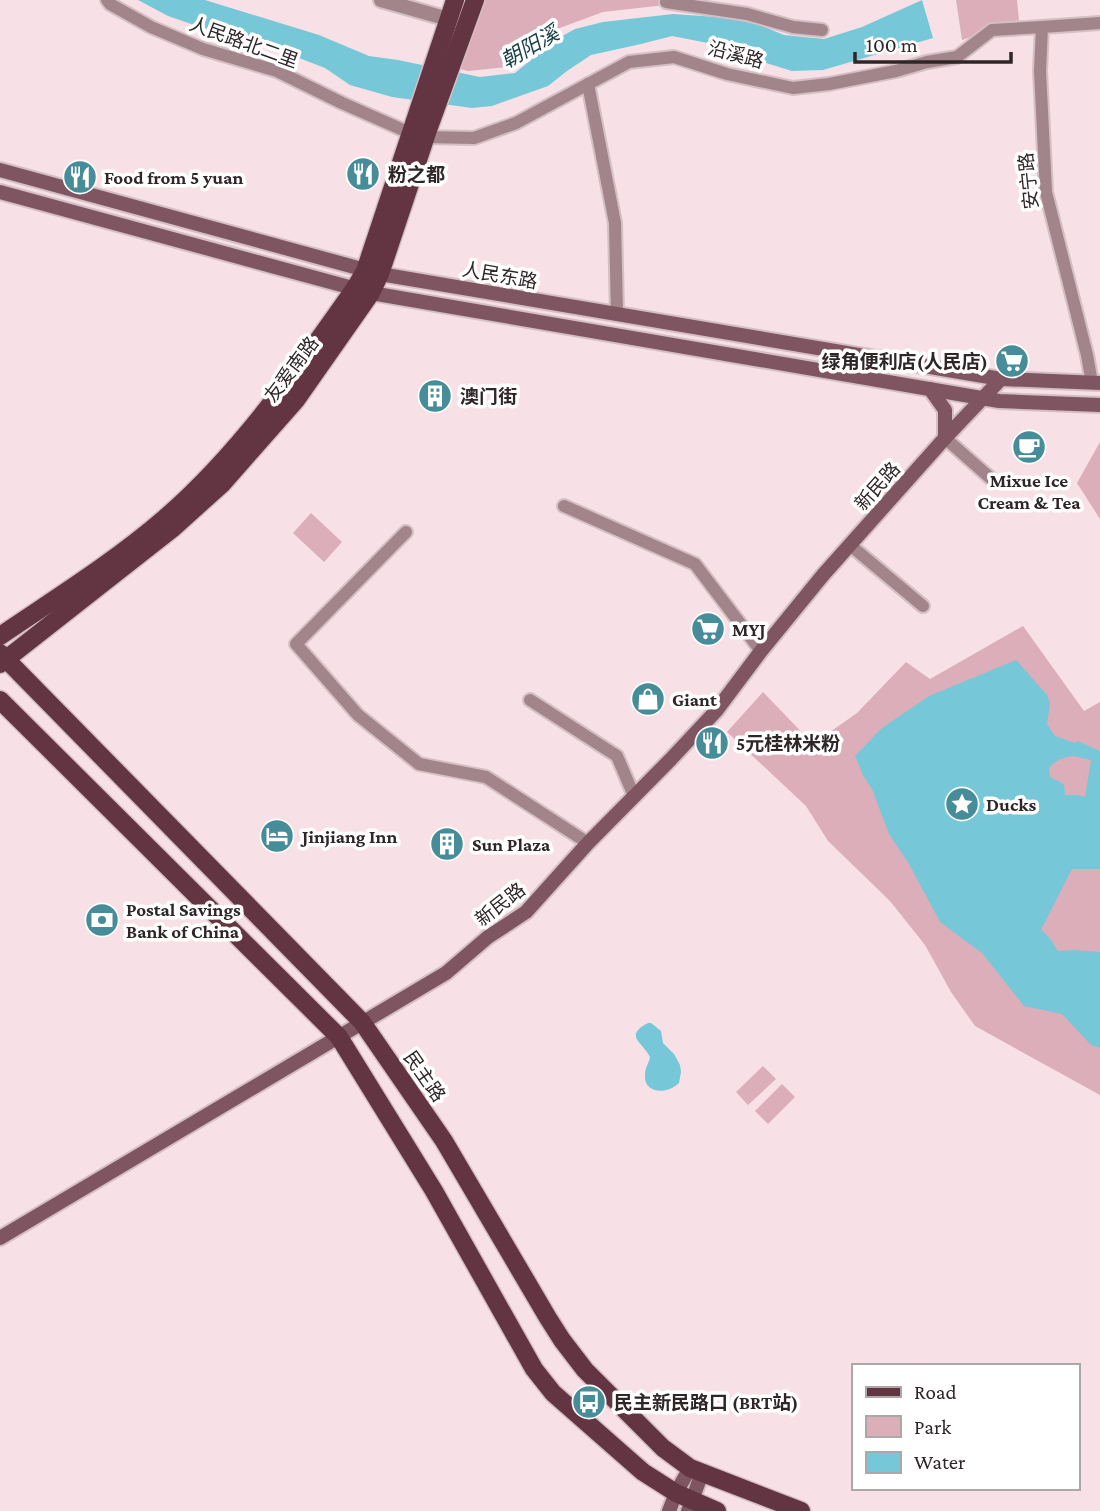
<svg xmlns="http://www.w3.org/2000/svg" width="1100" height="1511" font-family="'Crimson Pro','Noto Sans SC',serif">
	<style>
		.green { fill: #dbaeb9 }
		.water { fill: #76c7d7; fill-rule: evenodd }
		.lines { fill: none; stroke-linecap: round; stroke-linejoin: round }
		.minor-casing { stroke: #d4bfc4; stroke-width: 16 }
		.tertiary-casing { stroke: #d4bfc4; stroke-width: 18 }
		.secondary-casing { stroke: #d4bfc4; stroke-width: 18 }
		.primary-casing { stroke: #d4bfc4; stroke-width: 21 }
		.minor { stroke: #a2848b; stroke-width: 12 }
		.tertiary { stroke: #a2848b; stroke-width: 14 }
		.secondary { stroke: #7e5560; stroke-width: 14 }
		.primary { stroke: #633442; stroke-width: 18 }
		.labels { text-anchor: middle; stroke-width: 7; stroke-linejoin: round; paint-order: stroke }
		.street-label { font-size: 19px; fill: #2f2628; stroke: #fff }
		.poi-label { font-size: 19px; font-weight: bold; fill: #2f2628; stroke: #fff; text-anchor: start }
		.water-label { font-size: 21px; font-style: italic; fill: #173e45; stroke: #fff }
	</style>
	<rect width="100%" height="100%" fill="#f8e1e6"/>
	<g class="green">
		<path d="M479 0H667L665 5 603 12 538 36 507 67 468 71 456 68Z"/>
		<path d="M956 0H1017L1019 20 962 40Z"/>
		<path d="M1100 442V519L1077 483Z"/>
		<path d="M311 513 342 542 324 562 293 533Z"/>
		<path d="M1023 626 1084 711 1100 702V1095L975 1026 951 992 925 945 890 901 828 841 806 806 727 732 763 692 813 744 857 713 906 662 930 679Z"/>
		<path d="M763 1066 776 1079 748 1105 736 1092Z"/>
		<path d="M782 1084 795 1097 768 1124 755 1111Z"/>
	</g>
	<g class="water">
		<path d="M138 0H205L319 35 369 56 398 60 480 77 515 73 555 40 575 29 603 22 673 14 745 19 784 35 824 39 862 27 922 0 933 38 823 70 792 71 753 59 718 45 672 36 641 44 591 55 567 71 548 86 492 106 472 108 392 97 350 85 325 68 263 44 197 26 168 16Z"/>
		<path d="M1016 660 1047 695 1050 704 1047 724 1055 736 1075 743 1078 741 1100 751V869H1072L1041 930 1049 937 1058 951 1073 950 1100 952V1048L1091 1045 1062 1014 1024 1006 982 953 940 922 909 864 889 834 872 789 863 775 855 756 882 728 929 696ZM1073 756 1091 760 1085 797 1077 795H1065L1064 784 1050 777 1049 768C1056 760 1062 758 1073 756Z"/>
		<path d="M648 1023H651L661 1031 663 1043 674 1054 680 1065 681 1072 679 1083C667 1095 643 1094 645 1074 645 1068 649 1063 650 1057 643 1042 623 1036 648 1023Z"/>
	</g>
	<g class="lines">
		<g class="minor-casing">
			<g id="minor">
				<path d="M107 0 110 4 151 27 203 49 277 71 342 103 410 133"/>
				<path d="M667 0 666 2 747 14 793 27 822 30"/>
				<path d="M588 84 615 223 617 314"/>
				<path d="M425 137 474 138 516 123 629 62 674 57 727 74 793 88 829 84 896 71 927 62 957 57 992 30 1042 27"/>
				<path d="M1092 383 1087 355 1046 192 1040 71 1042 27 1100 23"/>
				<path d="M945 438 996 483"/>
				<path d="M564 506 695 564 761 651"/>
				<path d="M406 532 296 644 358 715 419 764 486 777 588 843"/>
				<path d="M850 545 923 606"/>
				<path d="M530 700 617 756 634 796"/>
			</g>
		</g>
		<g class="tertiary-casing">
			<path id="tertiary" d="M381 0 448 19"/>
		</g>
		<g class="secondary-casing">
			<g id="secondary">
				<path d="M0 170 380 274 1001 379 1100 383"/>
				<path d="M0 192 371 293 999 401 1100 405"/>
				<path d="M930 389 945 410V438"/>
				<path d="M0 1238 446 973 488 937 526 912 588 843 671 759 716 711 761 651 823 575 945 438 1001 379"/>
				<path d="M669 1511 676 1493 690 1468"/>
				<path d="M688 1511 702 1473"/>
			</g>
		</g>
		<g class="primary-casing">
			<g id="primary">
				<path d="M0 636C56 598 114 562 165 518 241 452 298 369 355 288L365 271 455 0"/>
				<path d="M0 653 362 1022 444 1141 548 1318 562 1340 585 1370 663 1448 690 1468 801 1511"/>
				<path d="M0 664 172 529 222 484 296 400 371 293 380 274 428 130 475 0"/>
				<path d="M0 700 339 1037 434 1191 534 1369 553 1393 643 1472 676 1493 717 1511"/>
			</g>
		</g>
		<use href="#minor" class="minor"/>
		<use href="#tertiary" class="tertiary"/>
		<use href="#secondary" class="secondary"/>
		<use href="#primary" class="primary"/>
	</g>
	<defs>
		<g id="restaurant-disc" transform="scale(1.75)"><circle r="9.5" fill="#478c99" stroke="#fff"/><path d="M-5-6h1v4h1v-4h1v4h1v-4h1v5L-1.5 .5V6h-2V.5L-5-1ZM5-6V6H3V1.5H1.5Q1.5-4 5-6Z" fill="#fff"/></g>
		<g id="supermarket-disc" transform="scale(1.75)"><circle r="9.5" fill="#478c99" stroke="#fff"/><path d="M-6-5.5h2.5l.6 2H6L4.5 2H-2.5L-4.4-4H-6ZM-1.5 3.2a1.3 1.3 0 1 0 .1 0ZM3 3.2a1.3 1.3 0 1 0 .1 0Z" fill="#fff"/></g>
		<g id="building-disc" transform="scale(1.75)"><circle r="9.5" fill="#478c99" stroke="#fff"/><path d="M-4-6H4V6H1V3H-1V6H-4ZM-2.5-4.3h1.7v1.8h-1.7ZM.8-4.3h1.7v1.8H.8ZM-2.5-1h1.7V.8h-1.7ZM.8-1h1.7V.8H.8Z" fill="#fff"/></g>
		<g id="cafe-disc" transform="scale(1.75)"><circle r="9.5" fill="#478c99" stroke="#fff"/><path d="M-5.5-4.5H6V0H3Q3 3.5 0 3.5H-2.5Q-5.5 3.5-5.5 0ZM3-3.2v2h1.7v-2ZM-6 4.5H4V6H-6Z" fill="#fff"/></g>
		<g id="shop-disc" transform="scale(1.75)"><circle r="9.5" fill="#478c99" stroke="#fff"/><path d="M-5-2.5h2.3a2.7 3.5 0 0 1 5.4 0H5L5.5 6h-11ZM-1.5-2.5h3a1.5 2.3 0 0 0-3 0Z" fill="#fff"/></g>
		<g id="sight-disc" transform="scale(1.75)"><circle r="9.5" fill="#478c99" stroke="#fff"/><path d="M0-6L1.8-2.2L6-1.7L2.9 1.2L3.7 5.4L0 3.3L-3.7 5.4L-2.9 1.2L-6-1.7L-1.8-2.2Z" fill="#fff"/></g>
		<g id="hotel-disc" transform="scale(1.75)"><circle r="9.5" fill="#478c99" stroke="#fff"/><path d="M-6-4.5h1.5V1H6V5H4.5V3h-9V5H-6ZM-4 0a1.8 1.8 0 1 1 3.6 0ZM.5 0V-2.5h3Q6-2.5 6 0Z" fill="#fff"/></g>
		<g id="bank-disc" transform="scale(1.75)"><circle r="9.5" fill="#478c99" stroke="#fff"/><path d="M-6-4H6V4H-6ZM0-2.3a2.3 2.3 0 1 0 0 4.6a2.3 2.3 0 1 0 0-4.6Z" fill="#fff"/></g>
		<g id="bus-disc" transform="scale(1.75)"><circle r="9.5" fill="#478c99" stroke="#fff"/><path d="M-5-6H5V4H4V6H2V4H-2V6H-4V4H-5ZM-3.5-4V0h7V-4ZM-3.5 1.2v1.5H-2V1.2ZM2 1.2v1.5H3.5V1.2Z" fill="#fff"/></g>
	</defs>
	<g fill-rule="evenodd">
		<use href="#restaurant-disc" x="363" y="174"/>
		<use href="#restaurant-disc" x="80" y="177"/>
		<use href="#supermarket-disc" x="1012" y="361"/>
		<use href="#building-disc" x="435" y="396"/>
		<use href="#cafe-disc" x="1029" y="447"/>
		<use href="#supermarket-disc" x="708" y="629"/>
		<use href="#shop-disc" x="648" y="699"/>
		<use href="#restaurant-disc" x="712" y="743"/>
		<use href="#sight-disc" x="962" y="804"/>
		<use href="#hotel-disc" x="277" y="836"/>
		<use href="#building-disc" x="447" y="844"/>
		<use href="#bank-disc" x="102" y="920"/>
		<use href="#bus-disc" x="589" y="1402"/>
	</g>
	<g class="labels">
		<g class="street-label">
			<text transform="translate(244 42) rotate(20)" y="7">人民路北二里</text>
			<text transform="translate(736 54) rotate(15)" y="7">沿溪路</text>
			<text transform="translate(1028 181) rotate(-96)" y="7">安宁路</text>
			<text transform="translate(500 275) rotate(10)" y="7">人民东路</text>
			<text transform="translate(291 369) rotate(-53)" y="7">友爱南路</text>
			<text transform="translate(877 486) rotate(-48)" y="7">新民路</text>
			<text transform="translate(500 904) rotate(-38)" y="7">新民路</text>
			<text transform="translate(425 1076) rotate(55)" y="7">民主路</text>
		</g>
		<g class="poi-label">
			<text x="388" y="181">粉之都</text>
			<text x="104" y="184">Food from 5 yuan</text>
			<text x="988" y="368" text-anchor="end">绿角便利店(人民店)</text>
			<text x="460" y="403">澳门街</text>
			<text x="1029" y="487" text-anchor="middle">Mixue Ice<tspan x="1029" dy="22">Cream &amp; Tea</tspan></text>
			<text x="732" y="636">MYJ</text>
			<text x="672" y="706">Giant</text>
			<text x="736" y="750">5元桂林米粉</text>
			<text x="986" y="811">Ducks</text>
			<text x="302" y="843">Jinjiang Inn</text>
			<text x="472" y="851">Sun Plaza</text>
			<text x="126" y="916">Postal Savings<tspan x="126" dy="22">Bank of China</tspan></text>
			<text x="614" y="1409">民主新民路口 (BRT站)</text>
		</g>
		<g class="water-label">
			<text transform="translate(530 47) rotate(-30)" y="7">朝阳溪</text>
		</g>
	</g>
	<rect x="852" y="1364" width="228" height="126" fill="#ffffff" stroke="#aca8a9" stroke-width="2"/>
	<rect x="866" y="1387" width="35" height="10" fill="#633442" stroke="#aca8a9" stroke-width="2"/>
	<text x="914" y="1399" font-size="21" fill="#2f2628">Road</text>
	<rect x="866" y="1416" width="35" height="21" fill="#dbaeb9" stroke="#aca8a9" stroke-width="2"/>
	<text x="914" y="1434" font-size="21" fill="#2f2628">Park</text>
	<rect x="866" y="1452" width="35" height="21" fill="#76c7d7" stroke="#aca8a9" stroke-width="2"/>
	<text x="914" y="1469" font-size="21" fill="#2f2628">Water</text>
	<path d="M855 52v10h156v-10" fill="none" stroke="#2f2628" stroke-width="3.5"/>
	<text x="866" y="52" font-size="21" fill="#2f2628" stroke="#ffffff" stroke-width="5" paint-order="stroke">100 m</text>
</svg>
